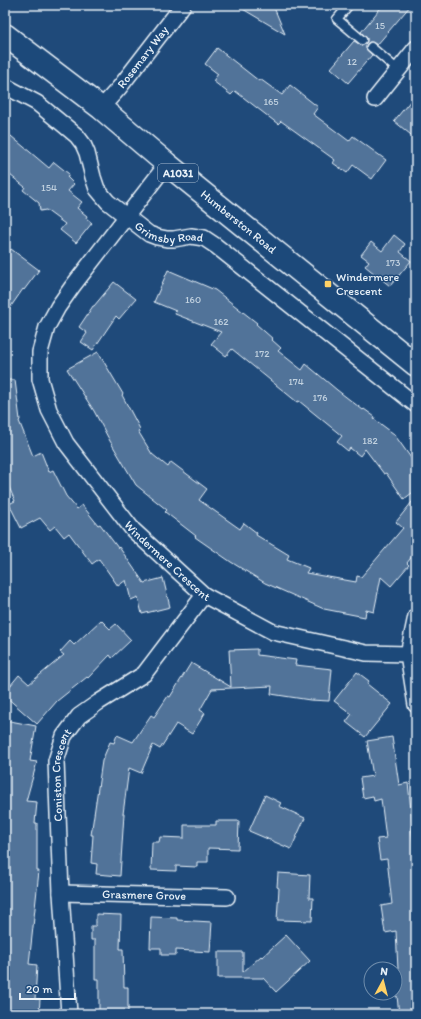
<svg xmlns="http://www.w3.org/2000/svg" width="421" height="1019" font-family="Itim,sans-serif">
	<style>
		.building { fill: #517399; stroke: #e8f1f8 }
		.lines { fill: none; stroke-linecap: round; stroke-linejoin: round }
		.service-casing { stroke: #e8f1f8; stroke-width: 11 }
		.minor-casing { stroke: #e8f1f8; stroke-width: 18 }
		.primary-casing { stroke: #e8f1f8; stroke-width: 25 }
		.service { stroke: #1f4a7a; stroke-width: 8 }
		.minor { stroke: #1f4a7a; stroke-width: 15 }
		.primary { stroke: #1f4a7a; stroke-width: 22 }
		.poi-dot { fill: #ffd166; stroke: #1f4a7a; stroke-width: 1.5 }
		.labels { text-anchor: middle; stroke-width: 3; stroke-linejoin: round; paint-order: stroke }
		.number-label { font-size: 10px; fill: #c2d2e0 }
		.shield { fill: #1f4a7a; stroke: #acbfd2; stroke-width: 1 }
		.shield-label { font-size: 11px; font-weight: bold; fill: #e8f1f8 }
		.street-label { font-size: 12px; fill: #e8f1f8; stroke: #1f4a7a }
		.poi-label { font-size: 12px; fill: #e8f1f8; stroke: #1f4a7a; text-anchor: start }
	</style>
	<rect width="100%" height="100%" fill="#1f4a7a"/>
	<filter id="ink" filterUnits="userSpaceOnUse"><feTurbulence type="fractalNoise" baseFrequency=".025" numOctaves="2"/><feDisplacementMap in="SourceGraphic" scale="8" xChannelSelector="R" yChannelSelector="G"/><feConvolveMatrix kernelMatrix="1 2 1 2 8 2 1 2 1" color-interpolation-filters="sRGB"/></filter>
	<g filter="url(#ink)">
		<g class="building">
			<path d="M236 5H273L285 34Z"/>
			<path d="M383 5H411L377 45 372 42H369L367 44 366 46V49L372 55 348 83 331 68 354 41 361 45H364L366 43 367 41V38L361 32Z"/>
			<path d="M217 48 259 81 260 79 282 95 290 85 318 107 313 114 349 141 353 136 386 160 372 179 353 165 347 173 333 163 335 160 281 121 278 124 235 91 231 95 213 81 218 74 205 64Z"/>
			<path d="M416 94V139L394 121Z"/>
			<path d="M5 131 49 168 54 162 69 174 67 177 74 184 68 191 82 202 77 208 87 216 86 218 92 223 76 243 60 230 65 224 46 210 40 211 39 203 23 190 25 187 5 171Z"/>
			<path d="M394 235 405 244 400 252 411 261 390 286 365 266 369 261 361 255 371 242 382 251Z"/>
			<path d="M11 249 39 270 24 290 23 289 5 315V257Z"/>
			<path d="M168 270 215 290 257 323 256 324 273 339 272 340 281 348 278 351 302 370 306 364 337 390 363 410 364 409 375 417 374 419 394 434 416 465V490L404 499 386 473 384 474 365 449 360 456 350 448 348 451 337 442 342 436 299 401 297 402 232 349 226 356 211 344 221 332 175 314 176 311 154 302Z"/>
			<path d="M114 282 136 299 119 319 116 316 93 350 81 342 87 333 79 327 93 306H94Z"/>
			<path d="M98 352 123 394 122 395 140 429 138 431 152 454 168 467 171 462 207 489 199 500 240 529 244 523 257 533 256 535 289 555 287 559 309 568 306 573 356 582 357 576 361 577 403 528 396 522 416 497V551L407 563 409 565 391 586 381 577 374 612 366 610 365 617 324 609 265 583 231 562 195 537 196 536 165 512 167 510 136 485 110 441 94 411 67 369Z"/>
			<path d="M5 380H15L20 420 19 421 33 456 41 452 49 472 53 470 66 496 77 509 82 505 98 525 100 524 118 548 119 547 144 583 163 578 170 607 142 614 138 597 131 600 126 580 118 586 99 559 92 564 69 533 64 537 55 526 50 530 40 518 21 528 9 504 15 501 5 478Z"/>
			<path d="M101 620 110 629 116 624 131 640 112 658 110 655 88 678 87 677 57 701 37 724 5 696V692L19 675 29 684 64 655 60 652 70 641 74 645Z"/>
			<path d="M257 649V655L296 660 295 665 332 669 329 701 310 700 271 694 272 686 212 689 200 710 205 713 192 734 176 724 160 749 153 745 141 773 129 768 123 814H124L120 876 96 874 97 864 91 863 93 835H91L102 761 110 742 114 743 117 735 133 742 151 715 154 717 168 696 170 697 191 663 231 687 229 650Z"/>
			<path d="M357 672 369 681 367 684 392 704 365 737 346 722 352 714 334 701Z"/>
			<path d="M5 720 36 726 30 761 37 762 26 801 37 802 35 823H37V871H39L29 964 37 965 35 999H40L39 1014H5V999L8 950H5Z"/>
			<path d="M392 737 399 785 408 783 413 827H411L416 859V897H413L416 912V1014H399L397 996H395V970L398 969 396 931 385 933 381 906 392 904 387 859 380 860 377 839 386 838 381 799 374 801 373 796 363 798 360 778 373 776 367 741Z"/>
			<path d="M265 795 281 803 279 806 305 818 291 849 249 831Z"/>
			<path d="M216 821H239L238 849 208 848V862H197V867L176 866V871L151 870 152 842H159L160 837 184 838V825H216Z"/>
			<path d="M278 873 310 875 309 898H313L312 921 277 920 279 888 277 887Z"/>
			<path d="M96 914 121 915 120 949H123L124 987H128V1012L99 1011V979H95V940H91V926H96Z"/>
			<path d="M151 917 177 918V920L212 922 210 952 176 950V955H161V948H150Z"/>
			<path d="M286 935 310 961 276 992 263 978H218V952H243V972L261 956 262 957Z"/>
		</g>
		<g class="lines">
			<g class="service-casing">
				<g id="service">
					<path d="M349 5 337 19 362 40"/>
					<path d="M371 47 398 70"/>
				</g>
			</g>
			<g class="minor-casing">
				<g id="minor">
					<path id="s1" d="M5 86 37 103 65 126 77 136 83 144 87 153 93 177 97 189 108 202 149 234 157 237 167 239H174L191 236 204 238 216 246 416 405"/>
					<path d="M375 99 416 48"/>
					<path id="s2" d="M101 108 119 88 183 5"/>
					<path id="s3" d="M167 164 72 287 58 307 47 327 40 352V379L49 410 66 443 133 530 204 595 273 632 366 653 408 654"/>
					<path d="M416 616 408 654 416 705"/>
					<path id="s4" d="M61 893 227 897"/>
					<path id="s5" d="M69 1014 61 893 56 761 64 736 79 716 99 702 144 674 204 595"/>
				</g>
			</g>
			<g class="primary-casing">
				<g id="primary">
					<path id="s6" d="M5 35 101 108 167 164 416 365"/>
				</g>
			</g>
			<use href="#service" class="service"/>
			<use href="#minor" class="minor"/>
			<use href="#primary" class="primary"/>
		</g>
	</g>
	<rect class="poi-dot" x="324" y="280" width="8" height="8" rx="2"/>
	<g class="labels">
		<g class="number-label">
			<text x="380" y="29">15</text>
			<text x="352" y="65">12</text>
			<text x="271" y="105">165</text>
			<text x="49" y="191">154</text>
			<text x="393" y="266">173</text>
			<text x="193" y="303">160</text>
			<text x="221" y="325">162</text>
			<text x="262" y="357">172</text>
			<text x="296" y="385">174</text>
			<text x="320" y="401">176</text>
			<text x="370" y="444">182</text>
		</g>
		<rect class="shield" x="158" y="164" width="40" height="18" rx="3"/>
		<g class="shield-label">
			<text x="178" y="177">A1031</text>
		</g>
		<g class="street-label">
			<text dy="4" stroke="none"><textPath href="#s2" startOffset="66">Rosemary Way</textPath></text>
			<text dy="4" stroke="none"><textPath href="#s6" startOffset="299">Humberston Road</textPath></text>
			<text dy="4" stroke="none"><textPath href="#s1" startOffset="234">Grimsby Road</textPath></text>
			<text dy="4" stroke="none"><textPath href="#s3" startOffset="481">Windermere Crescent</textPath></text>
			<text dy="4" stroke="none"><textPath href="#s5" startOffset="240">Coniston Crescent</textPath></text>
			<text dy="4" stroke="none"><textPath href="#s4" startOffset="83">Grasmere Grove</textPath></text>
		</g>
		<g class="poi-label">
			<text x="336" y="281">Windermere<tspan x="336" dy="14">Crescent</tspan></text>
		</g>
	</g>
	<rect width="421" height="1019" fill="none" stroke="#1f4a7a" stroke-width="20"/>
	<rect x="10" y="10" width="401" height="999" fill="none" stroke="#e8f1f8" stroke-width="1.5" filter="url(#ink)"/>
	<g transform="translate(383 981) rotate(7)"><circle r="19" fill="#1f4a7a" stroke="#6f8dac"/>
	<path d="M0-3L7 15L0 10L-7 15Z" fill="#ffd166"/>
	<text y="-6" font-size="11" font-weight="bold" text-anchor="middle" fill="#e8f1f8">N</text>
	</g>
	<path d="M20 993v6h55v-6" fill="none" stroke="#e8f1f8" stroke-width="2"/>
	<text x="26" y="993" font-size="12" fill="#e8f1f8" stroke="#1f4a7a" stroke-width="3" paint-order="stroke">20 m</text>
</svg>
